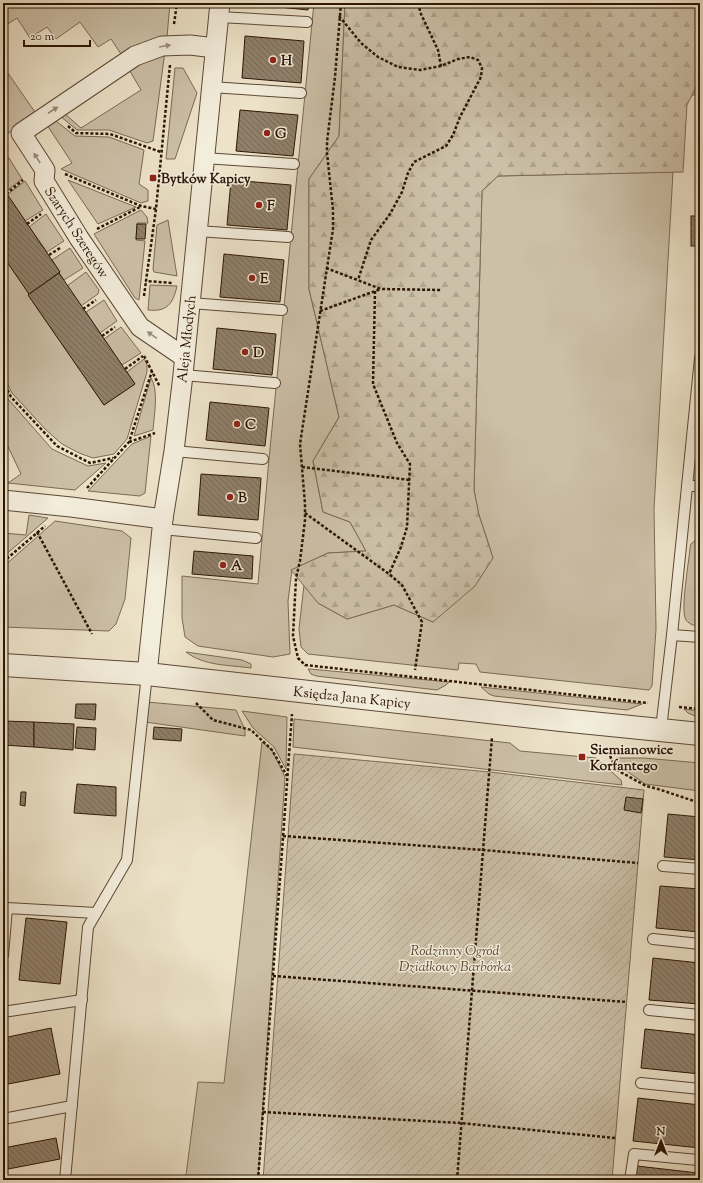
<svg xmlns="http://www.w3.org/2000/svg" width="703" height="1183" font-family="'Sorts Mill Goudy',serif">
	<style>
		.green { fill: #ccc0a8; stroke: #7c6a56 }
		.forest { fill: url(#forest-firs); stroke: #7c6a56 }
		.garden { fill: url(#garden-furrows); stroke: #7c6a56 }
		.building { fill: url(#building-back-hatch); stroke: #2c1505 }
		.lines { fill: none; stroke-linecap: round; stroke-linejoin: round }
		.service-casing { stroke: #5c4836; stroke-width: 12 }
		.minor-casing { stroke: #5c4836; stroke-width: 21 }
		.tertiary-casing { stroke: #5c4836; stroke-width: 24 }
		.path { stroke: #2c1505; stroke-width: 2.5; stroke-dasharray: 3 2; stroke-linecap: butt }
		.service { stroke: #f3eddc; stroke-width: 10 }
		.minor { stroke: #f3eddc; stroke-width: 19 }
		.tertiary { stroke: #f3eddc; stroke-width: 22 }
		.oneway { fill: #998c7b }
		.poi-dot { fill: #8f2418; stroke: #f3eddc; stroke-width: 1.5 }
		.labels { text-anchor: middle; stroke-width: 3; stroke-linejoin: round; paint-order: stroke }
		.poi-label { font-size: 14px; font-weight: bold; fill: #2c1505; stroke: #f3eddc; text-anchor: start }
		.street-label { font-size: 14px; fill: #2c1505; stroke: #f3eddc }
		.park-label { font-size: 14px; font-style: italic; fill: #5c4836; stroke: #f3eddc }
	</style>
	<defs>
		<pattern id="forest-firs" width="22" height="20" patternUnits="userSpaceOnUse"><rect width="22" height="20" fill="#ccc0a8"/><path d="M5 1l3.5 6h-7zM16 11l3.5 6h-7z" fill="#afa48f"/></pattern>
		<pattern id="garden-furrows" width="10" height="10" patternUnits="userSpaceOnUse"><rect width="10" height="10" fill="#ccc0a8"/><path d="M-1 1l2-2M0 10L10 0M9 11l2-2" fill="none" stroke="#afa48f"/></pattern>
		<pattern id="building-back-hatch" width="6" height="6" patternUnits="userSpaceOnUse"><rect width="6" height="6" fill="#90806b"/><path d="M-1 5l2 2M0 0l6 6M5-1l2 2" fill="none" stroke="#766856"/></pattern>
	</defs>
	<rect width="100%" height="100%" fill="#ede3c9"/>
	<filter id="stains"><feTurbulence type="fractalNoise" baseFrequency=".005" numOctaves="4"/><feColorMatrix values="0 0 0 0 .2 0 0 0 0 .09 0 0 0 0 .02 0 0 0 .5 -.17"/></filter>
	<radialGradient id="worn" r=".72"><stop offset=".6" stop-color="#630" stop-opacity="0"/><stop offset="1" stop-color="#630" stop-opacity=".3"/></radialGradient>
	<g class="green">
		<path d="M3 3H170L167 37C149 37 137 48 123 57L111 39 98 47 80 22 56 39 47 27 30 38 17 18 3 27Z"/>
		<path d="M314 3H345L339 136 309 179V289L339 417 313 461 323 512 350 522 366 551 328 553 292 570 288 601 290 654 273 657 198 646 185 637 182 618V576L258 584 269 459Z"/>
		<path d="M165 51 153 141 147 143 109 130H77L60 116 65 114 81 128 141 90 130 71V69Z"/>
		<path d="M3 66 37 115 5 135 3 132Z"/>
		<path d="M175 68H183L197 93 175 159H166Z"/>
		<path d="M700 79V95H692Z"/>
		<path d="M56 121 75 136 109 137 144 150 139 184 148 190V201L141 203 61 169 72 163 47 125Z"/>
		<path d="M3 158H9L22 179 5 192 3 188Z"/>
		<path d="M673 172 654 509 656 629 652 686 649 690 480 672 476 664 459 663 458 670 308 654 301 647 299 629 304 585 318 603 347 619 394 605 433 622 493 558 479 515 474 490 482 191 498 176Z"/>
		<path d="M68 180 136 207 98 224Z"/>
		<path d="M25 181 43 210 25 221 7 195Z"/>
		<path d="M141 210 147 217 148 223H137L136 240 145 241 139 300 135 298 94 234Z"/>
		<path d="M46 214 64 241 47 252 29 227Z"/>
		<path d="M168 220 177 276 154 272 153 269 157 225Z"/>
		<path d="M70 248 83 268 64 280 59 273 60 272 52 260Z"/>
		<path d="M3 256 29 294 28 295 104 405 135 384 127 372 144 359 147 364V372L127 439 114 454 93 458 79 453 62 444 46 430 12 393 3 375Z"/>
		<path d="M86 272 99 290 98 294 81 306 67 286Z"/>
		<path d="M150 285 177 286C173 304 167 312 148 310Z"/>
		<path d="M104 300 117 321 100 333 86 312Z"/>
		<path d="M121 327 141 353 122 365 104 339Z"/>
		<path d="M151 378C159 390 154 416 153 430L134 436Z"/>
		<path d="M3 389 8 399 52 449 88 466 106 463 75 490 8 483 21 474 3 436Z"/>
		<path d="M151 436 145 493 140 496 88 491 132 444Z"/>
		<path d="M29 515 48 518 3 557V533L26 535Z"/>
		<path d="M55 521 122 531 131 538 125 599 116 624 109 631 3 627V567Z"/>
		<path d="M698 538H700V626C695 626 690 625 686 620 680 611 689 562 690 548L691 544Z"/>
		<path d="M186 652 242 660 251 664V668C229 665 204 666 186 652Z"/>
		<path d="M308 669H310L449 682 446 685 437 690 316 676 311 674Z"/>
		<path d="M481 687 642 704 627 710 494 696 489 694Z"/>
		<path d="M147 702 236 710 245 730V736L145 722Z"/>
		<path d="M684 709 700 711V718L688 713Z"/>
		<path d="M242 711 287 717 286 769 274 747 253 728Z"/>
		<path d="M294 719 510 743 520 751 596 758 621 780 622 785 293 747Z"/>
		<path d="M262 742 272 750 285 777 258 1180H177L186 1175 198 1082 224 1083Z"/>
		<path d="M616 758H644L700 763V791L645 784 617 764Z"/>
	</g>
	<path class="forest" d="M345 3H700V79L687 105 683 172 498 176 482 191 474 490 479 515 493 558 475 586 433 622 394 605 347 619 318 603 291 570 328 553 366 551 350 522 323 512 313 461 339 417 309 289V179L339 136Z"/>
	<path class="garden" d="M294 754 490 772 644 790 612 1180H263Z"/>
	<g class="building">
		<path d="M250 3H309L308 10 250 4Z"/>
		<path d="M245 36 304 41 301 83 242 78Z"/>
		<path d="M240 110 298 115 293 156 236 151Z"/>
		<path d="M231 180 291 185 287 230 227 225Z"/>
		<path d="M3 188 60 272 29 294 3 256Z"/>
		<rect x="691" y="216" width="9" height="30"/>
		<path d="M137 224H146L145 239H136Z"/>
		<path d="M224 254 284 260 280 302 220 297Z"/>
		<path d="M59 273 135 384 104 405 28 295Z"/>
		<path d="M217 328 276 334 272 375 213 369Z"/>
		<path d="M210 402 269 408 265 446 206 440Z"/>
		<path d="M201 474 261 478 258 520 198 515Z"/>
		<path d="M194 551 253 556 252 579 192 574Z"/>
		<path d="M76 704H96L95 720 75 718Z"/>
		<path d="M3 721 34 722V747L3 745Z"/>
		<path d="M34 722 74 724 73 750 34 747Z"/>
		<path d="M77 727 96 728 95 750 75 748Z"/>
		<path d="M154 727 182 729 181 741 153 739Z"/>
		<path d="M77 784 116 787V816L74 813Z"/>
		<path d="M21 792H26L25 806 20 805Z"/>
		<path d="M626 797 643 799 641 813 624 810Z"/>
		<path d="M668 814 700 817V860L664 857Z"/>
		<path d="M660 886 700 889V932L656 928Z"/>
		<path d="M26 918 67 922 60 984 19 980Z"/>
		<path d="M653 958 700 963V1004L649 1000Z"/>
		<path d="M51 1028 60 1074 3 1085V1038Z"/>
		<path d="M645 1029 700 1035V1074L641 1068Z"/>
		<path d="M638 1098 700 1105V1148L633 1141Z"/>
		<path d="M56 1138 60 1159 3 1170V1148Z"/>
		<path d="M637 1166 698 1173 697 1180H636Z"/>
	</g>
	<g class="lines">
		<g class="service-casing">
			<g id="service">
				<path d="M219 17 307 22"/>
				<path d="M211 87 301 93"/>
				<path d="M204 158 294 164"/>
				<path d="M197 231 288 237"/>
				<path d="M190 303 282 310"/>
				<path d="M183 375 275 383"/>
				<path d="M174 451 263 459"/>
				<path d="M687 486H700"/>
				<path d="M162 529 256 538"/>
				<path d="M672 635 700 358"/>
				<path d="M661 729 672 635 700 637"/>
				<path d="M663 866 700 869"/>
				<path d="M653 939 700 944"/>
				<path d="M3 955 7 908 96 913"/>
				<path d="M649 1010 700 1015"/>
				<path d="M3 1012 82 1000"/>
				<path d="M641 1083 700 1089"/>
				<path d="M3 1119 72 1106"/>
				<path d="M65 1180 88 927 127 860 147 674"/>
				<path d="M630 1180 634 1154 698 1160"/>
			</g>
		</g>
		<g class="minor-casing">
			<g id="minor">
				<path d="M184 357 140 327 79 238 44 181 45 170 21 133 135 56 162 46 190 45 215 48"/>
				<path d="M3 500 71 507 163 519"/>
				<path d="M147 674 163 519 174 451 183 375 220 3"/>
			</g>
		</g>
		<g class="tertiary-casing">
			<path id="tertiary" d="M3 665 147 674 561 720 700 734"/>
		</g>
		<g class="path">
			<path d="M341 3 335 77 327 142V153L333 210V229L300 444 305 504V520L300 561 296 578 293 636 298 658 305 665 648 703"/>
			<path d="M419 3 420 12 438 50 441 66"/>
			<path d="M339 16 361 43 378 57 398 67 420 70 441 66 458 59 470 57 478 60 482 68 481 77 460 117 453 135 446 146 414 162 408 173 402 192 390 214 371 240 358 280"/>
			<path d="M174 24 177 3"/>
			<path d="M170 65 156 209 146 281 172 283"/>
			<path d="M68 126 76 133 110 134 161 152"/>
			<path d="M65 174 141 206 156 209"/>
			<path d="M6 194 23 180"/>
			<path d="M27 224 41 214"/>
			<path d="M97 229 140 207"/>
			<path d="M49 255 60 248"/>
			<path d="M326 268 381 289 442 290"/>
			<path d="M375 291 373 384 397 443 410 464 407 527 401 547 389 574"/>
			<path d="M144 296 146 281"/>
			<path d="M83 309 96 300"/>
			<path d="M320 311 381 289"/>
			<path d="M102 336 115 327"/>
			<path d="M144 356 160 387"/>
			<path d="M125 369 143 356"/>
			<path d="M3 381 11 397 57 446 90 463 113 458"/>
			<path d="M129 442 155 433"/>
			<path d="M302 467 410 480"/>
			<path d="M87 488 129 442 152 371"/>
			<path d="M305 513 389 574 402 585 422 622 415 670"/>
			<path d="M37 532 92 634"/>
			<path d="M3 562 45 526"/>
			<path d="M196 703 213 720 251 730 272 750 287 776"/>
			<path d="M679 707 700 709"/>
			<path d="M610 756 617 770 646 786 658 789 700 803"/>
			<path d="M283 836 483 850 638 863"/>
			<path d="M273 976 627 1002"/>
			<path d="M263 1112 460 1123 615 1138"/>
			<path d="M258 1180 292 714"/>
			<path d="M457 1180 492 737"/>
		</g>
		<use href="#service" class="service"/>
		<use href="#minor" class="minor"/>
		<use href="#tertiary" class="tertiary"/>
	</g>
	<defs><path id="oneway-solid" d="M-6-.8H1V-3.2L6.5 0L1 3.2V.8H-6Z"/></defs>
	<g class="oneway">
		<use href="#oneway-solid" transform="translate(165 46) rotate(-10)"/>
		<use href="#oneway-solid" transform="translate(53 110) rotate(-33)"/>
		<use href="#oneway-solid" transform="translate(37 158) rotate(-122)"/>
		<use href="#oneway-solid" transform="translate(152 335) rotate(-145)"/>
	</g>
	<g class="poi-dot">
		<circle cx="273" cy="60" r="4"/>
		<circle cx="267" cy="133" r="4"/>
		<rect x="149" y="174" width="8" height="8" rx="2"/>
		<circle cx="259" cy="205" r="4"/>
		<circle cx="252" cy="278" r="4"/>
		<circle cx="245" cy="352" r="4"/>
		<circle cx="237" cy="424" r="4"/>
		<circle cx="230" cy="497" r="4"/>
		<circle cx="223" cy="565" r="4"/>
		<rect x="578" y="753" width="8" height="8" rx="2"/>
	</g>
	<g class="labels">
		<g class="poi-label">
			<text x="281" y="65">H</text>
			<text x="275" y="138">G</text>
			<text x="161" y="183">Bytków Kapicy</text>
			<text x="267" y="210">F</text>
			<text x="260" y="283">E</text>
			<text x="253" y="357">D</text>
			<text x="245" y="429">C</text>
			<text x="238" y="502">B</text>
			<text x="231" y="570">A</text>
			<text x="590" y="754">Siemianowice<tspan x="590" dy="16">Korfantego</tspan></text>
		</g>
		<g class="street-label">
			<text transform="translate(77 232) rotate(57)" y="5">Szarych Szeregów</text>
			<text transform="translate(186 339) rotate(-84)" y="5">Aleja Młodych</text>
			<text transform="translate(352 697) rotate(6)" y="5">Księdza Jana Kapicy</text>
		</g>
		<g class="park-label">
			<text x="455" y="955">Rodzinny Ogród<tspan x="455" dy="16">Działkowy Barbórka</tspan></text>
		</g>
	</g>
	<rect width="703" height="1183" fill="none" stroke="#ede3c9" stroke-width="16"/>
	<rect x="4" y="4" width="695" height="1175" fill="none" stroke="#2c1505" stroke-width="2"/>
	<rect x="8" y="8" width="687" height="1167" fill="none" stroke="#2c1505"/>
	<g transform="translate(661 1141)" stroke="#f3eddc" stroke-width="3" paint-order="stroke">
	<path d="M0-3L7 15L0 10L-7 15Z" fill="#2c1505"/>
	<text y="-6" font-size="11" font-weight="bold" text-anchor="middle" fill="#2c1505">N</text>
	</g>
	<path d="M24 40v6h66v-6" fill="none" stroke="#2c1505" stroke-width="2"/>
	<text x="30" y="40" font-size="12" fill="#2c1505" stroke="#f3eddc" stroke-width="3" paint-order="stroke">20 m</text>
	<rect width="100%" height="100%" filter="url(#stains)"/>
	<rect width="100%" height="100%" fill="url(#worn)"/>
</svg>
